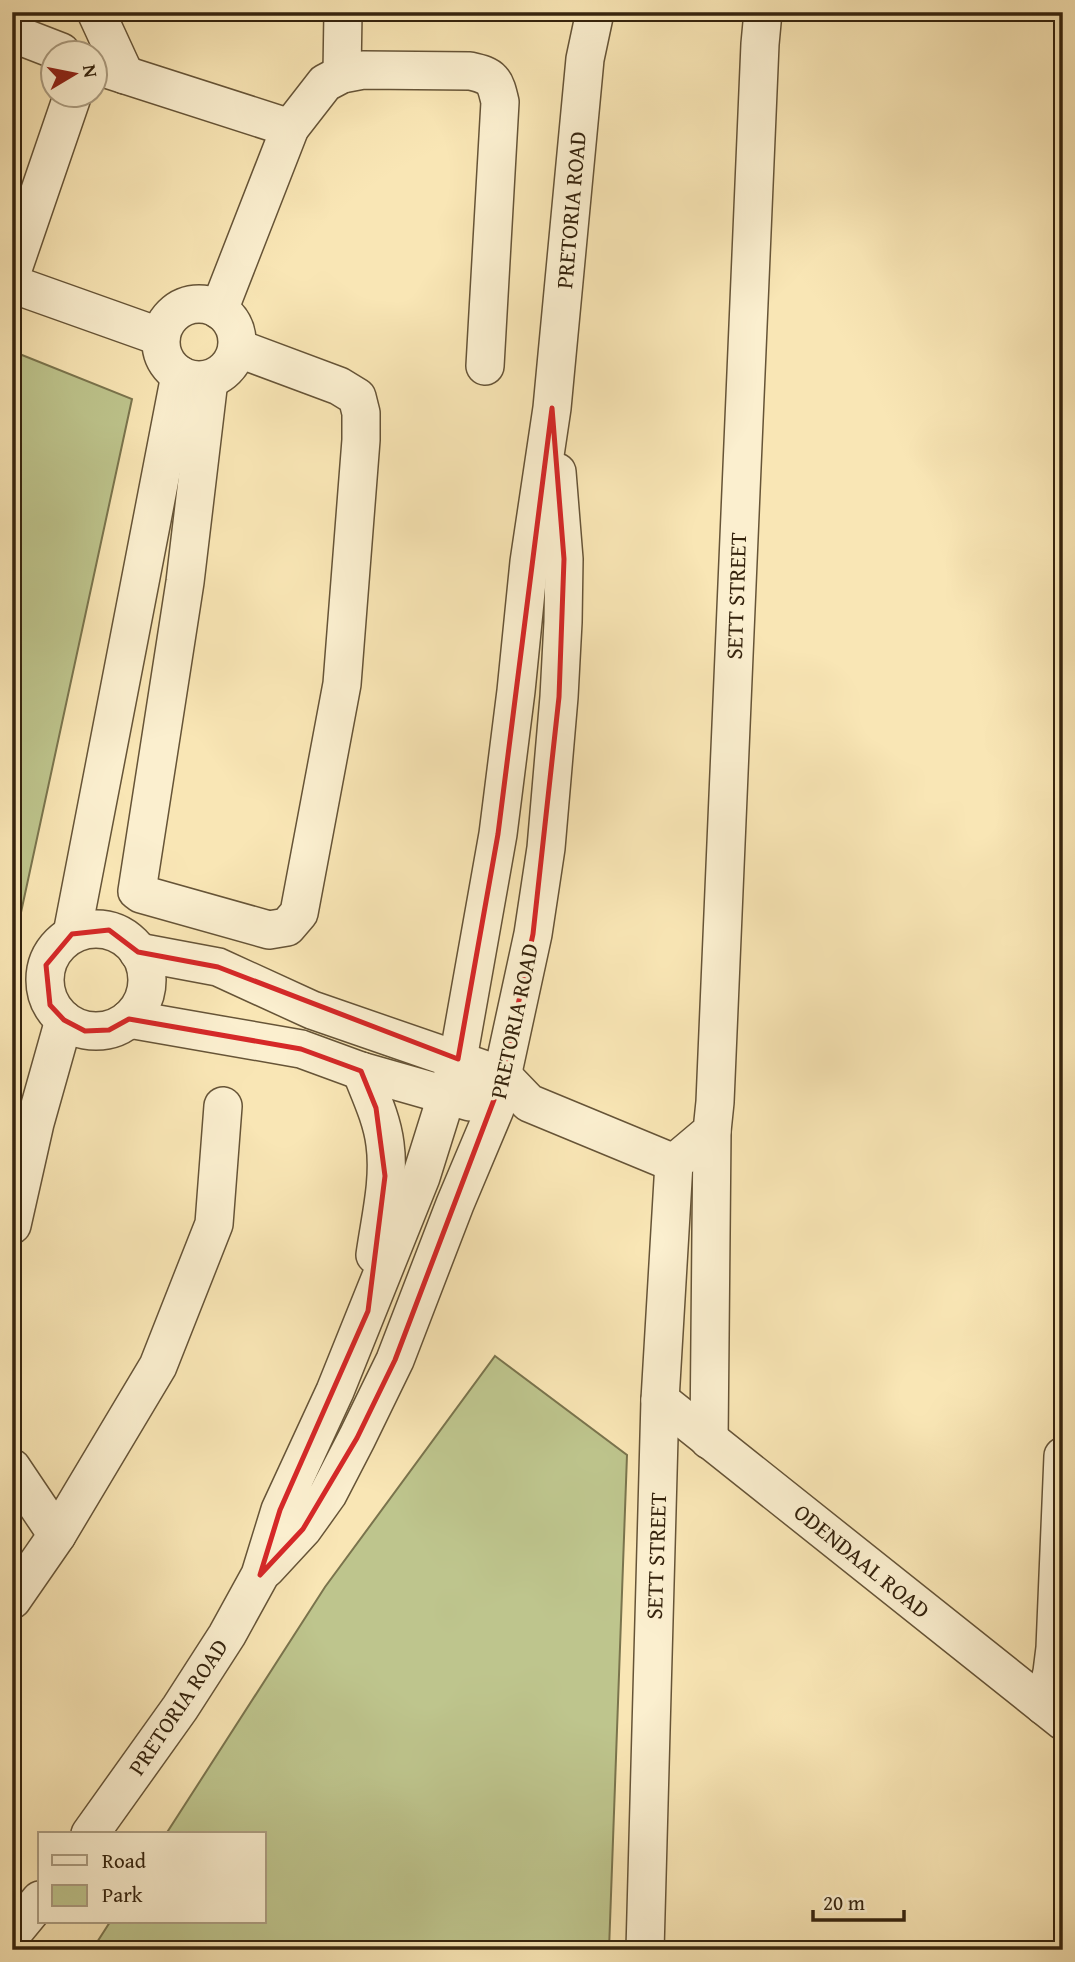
<svg xmlns="http://www.w3.org/2000/svg" width="1075" height="1962" font-family="'Gentium Book Plus',serif">
	<style>
		.green { fill: #bec58d; stroke: #7a744d; stroke-width: 2 }
		.lines { fill: none; stroke-linecap: round; stroke-linejoin: round }
		.minor-casing { stroke: #665437; stroke-width: 40 }
		.minor { stroke: #fbefcf; stroke-width: 37 }
		.marked { fill: none; stroke: #d62828; stroke-width: 5; stroke-linejoin: round }
		.labels { text-anchor: middle; stroke-width: 7; stroke-linejoin: round; paint-order: stroke }
		.street-label { font-size: 23px; fill: #35230d; stroke: #fbefcf }
	</style>
	<rect width="100%" height="100%" fill="#f9e6b5"/>
	<filter id="stains"><feTurbulence type="fractalNoise" baseFrequency=".00286" numOctaves="4"/><feColorMatrix values="0 0 0 0 .2 0 0 0 0 .09 0 0 0 0 .02 0 0 0 .5 -.17"/></filter>
	<radialGradient id="worn" r=".72"><stop offset=".6" stop-color="#630" stop-opacity="0"/><stop offset="1" stop-color="#630" stop-opacity=".3"/></radialGradient>
	<g class="green">
		<path d="M12 351 132 399 12 954Z"/>
		<path d="M495 1356 627 1455 609 1950H92L110 1922H264V1834H166L325 1587Z"/>
	</g>
	<g class="lines">
		<g class="minor-casing">
			<g id="minor">
				<path d="M96 12 125 75"/>
				<path d="M12 33 61 52"/>
				<path d="M94 65 290 128"/>
				<path d="M342 74 343 12"/>
				<path d="M12 272 73 94"/>
				<path d="M12 284 161 337"/>
				<circle cx="199" cy="342" r="38"/>
				<path d="M219 310 290 128 325 83 342 74 363 70 470 71C493 76 495 80 500 102L485 366"/>
				<path d="M209 380 185 582 137 891 141 894 269 930 287 927 299 913 342 684 361 440V413L357 397 339 386 237 348"/>
				<circle cx="96" cy="980" r="51"/>
				<path d="M72 934 180 375"/>
				<path d="M138 952 218 967 312 1010 503 1076 529 1103 674 1163"/>
				<path d="M129 1019 301 1049 361 1071 470 1102"/>
				<path d="M361 1071C370 1094 382 1119 385 1144 390 1180 380 1219 375 1255"/>
				<path d="M12 1225 35 1123 64 1020"/>
				<path d="M660 1400 1063 1721"/>
				<path d="M709 1440 712 1131"/>
				<path d="M12 1468 57 1535"/>
				<path d="M266 1569 303 1529 328 1494 357 1438 395 1360 455 1204 495 1109 533 934 546 848 559 697 563 622 564 559 557 472"/>
				<path d="M12 1600 57 1535 158 1366 214 1224 223 1106"/>
				<path d="M1044 1706 1052 1672 1055 1648 1063 1456"/>
				<path d="M90 1834 180 1708 227 1635 260 1575 280 1510 335 1391 421 1177 458 1059 498 834 516 691 529 562 552 408 585 59 595 12"/>
				<path d="M12 1934 40 1900"/>
				<path d="M645 1950 660 1400 674 1163 712 1131 715 1102 760 44 763 12"/>
			</g>
		</g>
		<use href="#minor" class="minor"/>
	</g>
	<path class="marked" d="M552 408 564 559 559 697 533 934 503 1076 395 1360 357 1438 303 1529 260 1575 280 1510 368 1311 385 1176 376 1108 361 1071 301 1049 129 1019 109 1030 85 1031 64 1020 50 1005 46 965 72 934 109 930 138 952 218 967 458 1059 498 834Z"/>
	<g class="labels">
		<g class="street-label">
			<text transform="translate(571 210) rotate(-85)" y="8">PRETORIA ROAD</text>
			<text transform="translate(736 596) rotate(-88)" y="8">SETT STREET</text>
			<text transform="translate(514 1021) rotate(-78)" y="8">PRETORIA ROAD</text>
			<text transform="translate(656 1556) rotate(-88)" y="8">SETT STREET</text>
			<text transform="translate(862 1561) rotate(39)" y="8">ODENDAAL ROAD</text>
			<text transform="translate(178 1707) rotate(-56)" y="8">PRETORIA ROAD</text>
		</g>
	</g>
	<rect width="1075" height="1962" fill="none" stroke="#f9e6b5" stroke-width="42"/>
	<rect x="14" y="14" width="1047" height="1934" fill="none" stroke="#35230d" stroke-width="3.5"/>
	<rect x="21" y="21" width="1033" height="1920" fill="none" stroke="#35230d" stroke-width="2"/>
	<rect x="38" y="1832" width="228" height="91" fill="#fbefcf" stroke="#ac9d81" stroke-width="2"/>
	<rect x="52" y="1855" width="35" height="10" fill="#fbefcf" stroke="#ac9d81" stroke-width="2"/>
	<text x="102" y="1868" font-size="21" fill="#35230d">Road</text>
	<rect x="52" y="1885" width="35" height="21" fill="#bec58d" stroke="#ac9d81" stroke-width="2"/>
	<text x="102" y="1902" font-size="21" fill="#35230d">Park</text>
	<g transform="translate(74 74) rotate(80)"><circle r="33" fill="#fbefcf" stroke="#ac9d81" stroke-width="2"/>
	<path d="M0-5L12 26L0 18L-12 26Z" fill="#8f2418"/>
	<text y="-10" font-size="19" font-weight="bold" text-anchor="middle" fill="#35230d">N</text>
	</g>
	<path d="M813 1910v10h91v-10" fill="none" stroke="#35230d" stroke-width="3.5"/>
	<text x="823" y="1910" font-size="21" fill="#35230d" stroke="#fbefcf" stroke-width="5" paint-order="stroke">20 m</text>
	<rect width="100%" height="100%" filter="url(#stains)"/>
	<rect width="100%" height="100%" fill="url(#worn)"/>
</svg>
